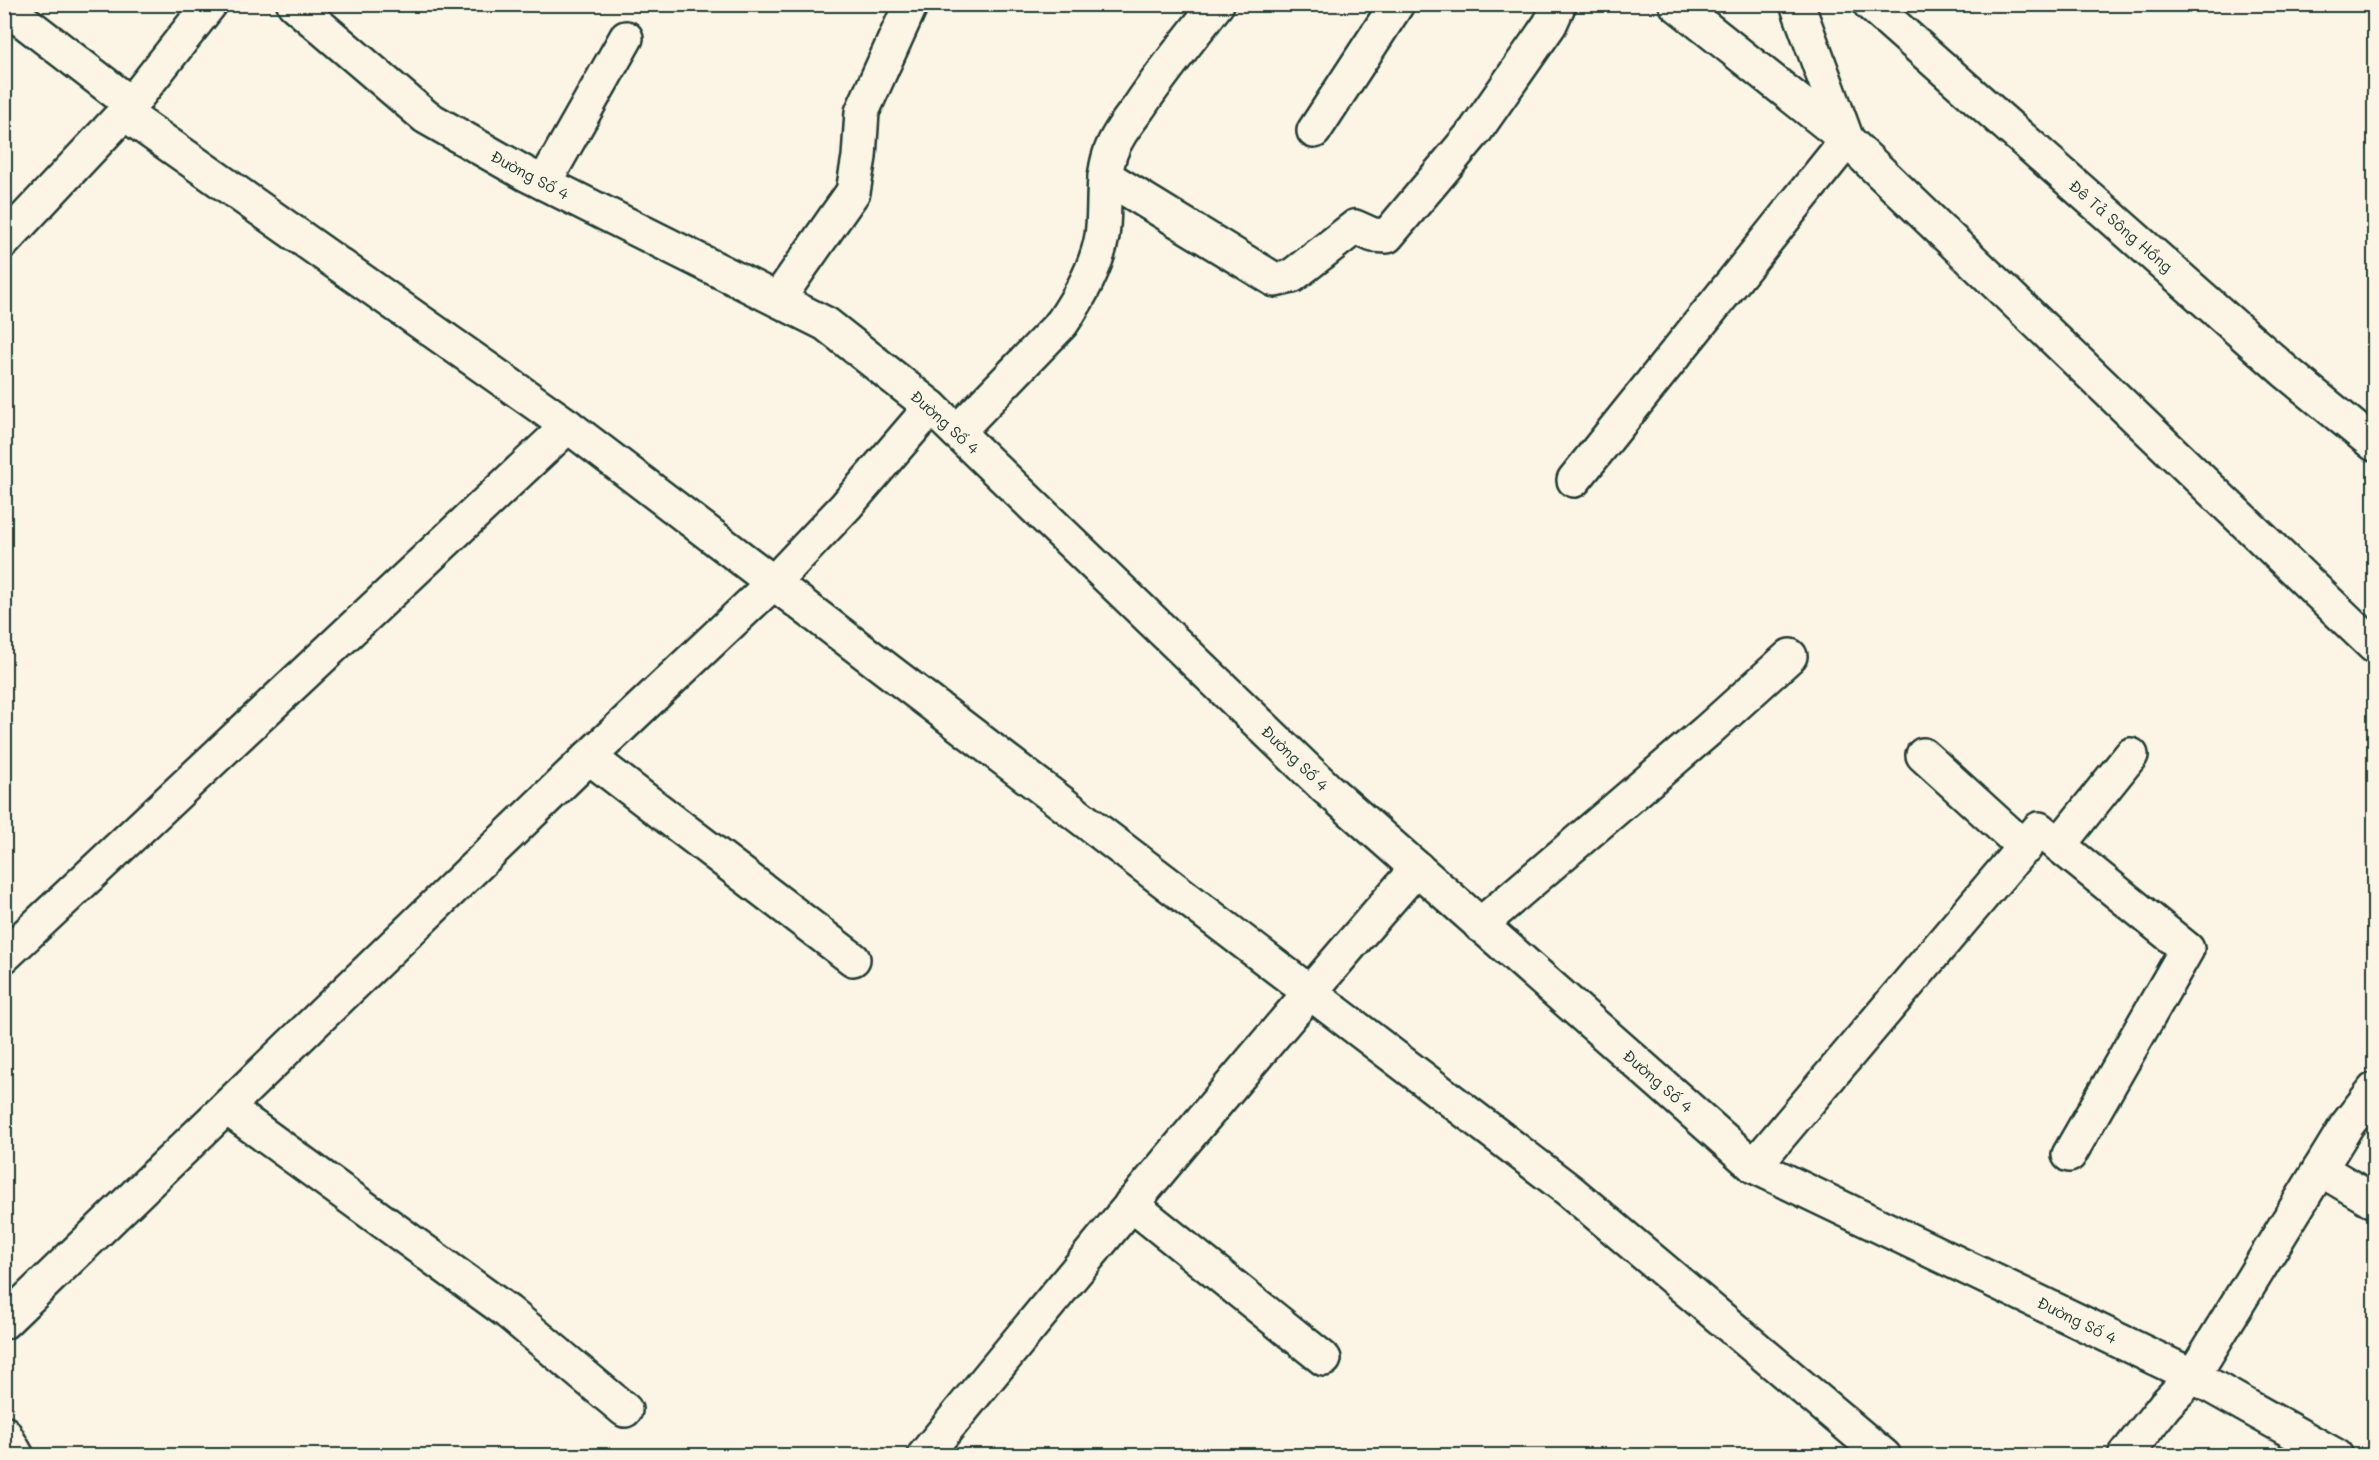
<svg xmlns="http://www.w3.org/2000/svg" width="2379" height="1460" font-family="Mali,sans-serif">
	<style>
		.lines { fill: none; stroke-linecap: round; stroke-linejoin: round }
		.minor-casing { stroke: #1f3d34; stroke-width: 38 }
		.major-casing { stroke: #1f3d34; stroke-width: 38 }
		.minor { stroke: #fcf5e5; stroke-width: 33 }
		.major { stroke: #fcf5e5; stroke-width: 33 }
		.labels { text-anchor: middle; stroke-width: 4.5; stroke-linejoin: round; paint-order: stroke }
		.street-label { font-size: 16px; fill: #1f3d34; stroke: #fcf5e5 }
	</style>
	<rect width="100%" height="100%" fill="#fcf5e5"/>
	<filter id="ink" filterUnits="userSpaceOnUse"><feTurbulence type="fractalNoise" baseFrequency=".0167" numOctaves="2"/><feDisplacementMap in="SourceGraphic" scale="12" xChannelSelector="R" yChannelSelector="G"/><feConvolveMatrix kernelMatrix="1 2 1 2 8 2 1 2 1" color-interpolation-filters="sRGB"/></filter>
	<g filter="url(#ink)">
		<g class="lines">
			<g class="minor-casing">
				<g id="minor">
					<path d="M294 4 426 117 526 174 826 324 931 407 1326 788 1754 1166 2193 1376 2336 1456"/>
					<path d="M1676 4 1847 140 2374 646"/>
					<path d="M4 6 131 104"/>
					<path d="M124 113 210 4"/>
					<path d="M1314 131 1397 4"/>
					<path d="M1105 176 1275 280 1292 276 1355 227 1373 235 1387 236 1476 130 1550 24 1559 4"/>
					<path d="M544 183 626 38"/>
					<path d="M4 241 124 113 568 426 1570 1191 1884 1456"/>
					<path d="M778 299 853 192 859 157 862 112 911 4"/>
					<path d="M957 432 1062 323C1079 298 1097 267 1102 236 1106 208 1101 181 1110 154 1116 136 1128 122 1139 107 1163 71 1190 38 1217 4"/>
					<path d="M1574 480 1847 140 1797 4"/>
					<path d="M1923 755 2025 848"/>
					<path d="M589 757 853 959"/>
					<path d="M2059 845 2131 755"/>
					<path d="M1480 925 1707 731 1790 656"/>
					<path d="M4 956 568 426"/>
					<path d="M227 1108 508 1312 625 1410"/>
					<path d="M1754 1166 2039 829 2187 949 2069 1155"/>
					<path d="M2320 1169 2374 1201"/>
					<path d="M1131 1204 1324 1359"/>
					<path d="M4 1322 589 757 773 583 846 506 931 407"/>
					<path d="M4 1433 17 1456"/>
					<path d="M924 1456C1086 1258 1249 1061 1417 868"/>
					<path d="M2125 1456 2165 1405 2193 1376 2347 1125 2374 1090"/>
				</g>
			</g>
			<g class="major-casing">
				<path id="major" d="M1870 4 2285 371 2374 444"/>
			</g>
			<use href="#minor" class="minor"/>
			<use href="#major" class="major"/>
		</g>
	</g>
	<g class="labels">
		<g class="street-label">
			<text transform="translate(530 175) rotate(28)" y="6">Đường Số 4</text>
			<text transform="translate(2121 226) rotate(41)" y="6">Đê Tả Sông Hồng</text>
			<text transform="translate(945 422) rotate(42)" y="6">Đường Số 4</text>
			<text transform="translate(1295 758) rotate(44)" y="6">Đường Số 4</text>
			<text transform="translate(1658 1081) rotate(41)" y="6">Đường Số 4</text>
			<text transform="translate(2077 1320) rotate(26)" y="6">Đường Số 4</text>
		</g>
	</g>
	<rect width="2379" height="1460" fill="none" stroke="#fcf5e5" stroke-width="24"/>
	<rect x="12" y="12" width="2355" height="1436" fill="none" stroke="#1f3d34" stroke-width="2" filter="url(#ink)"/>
</svg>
